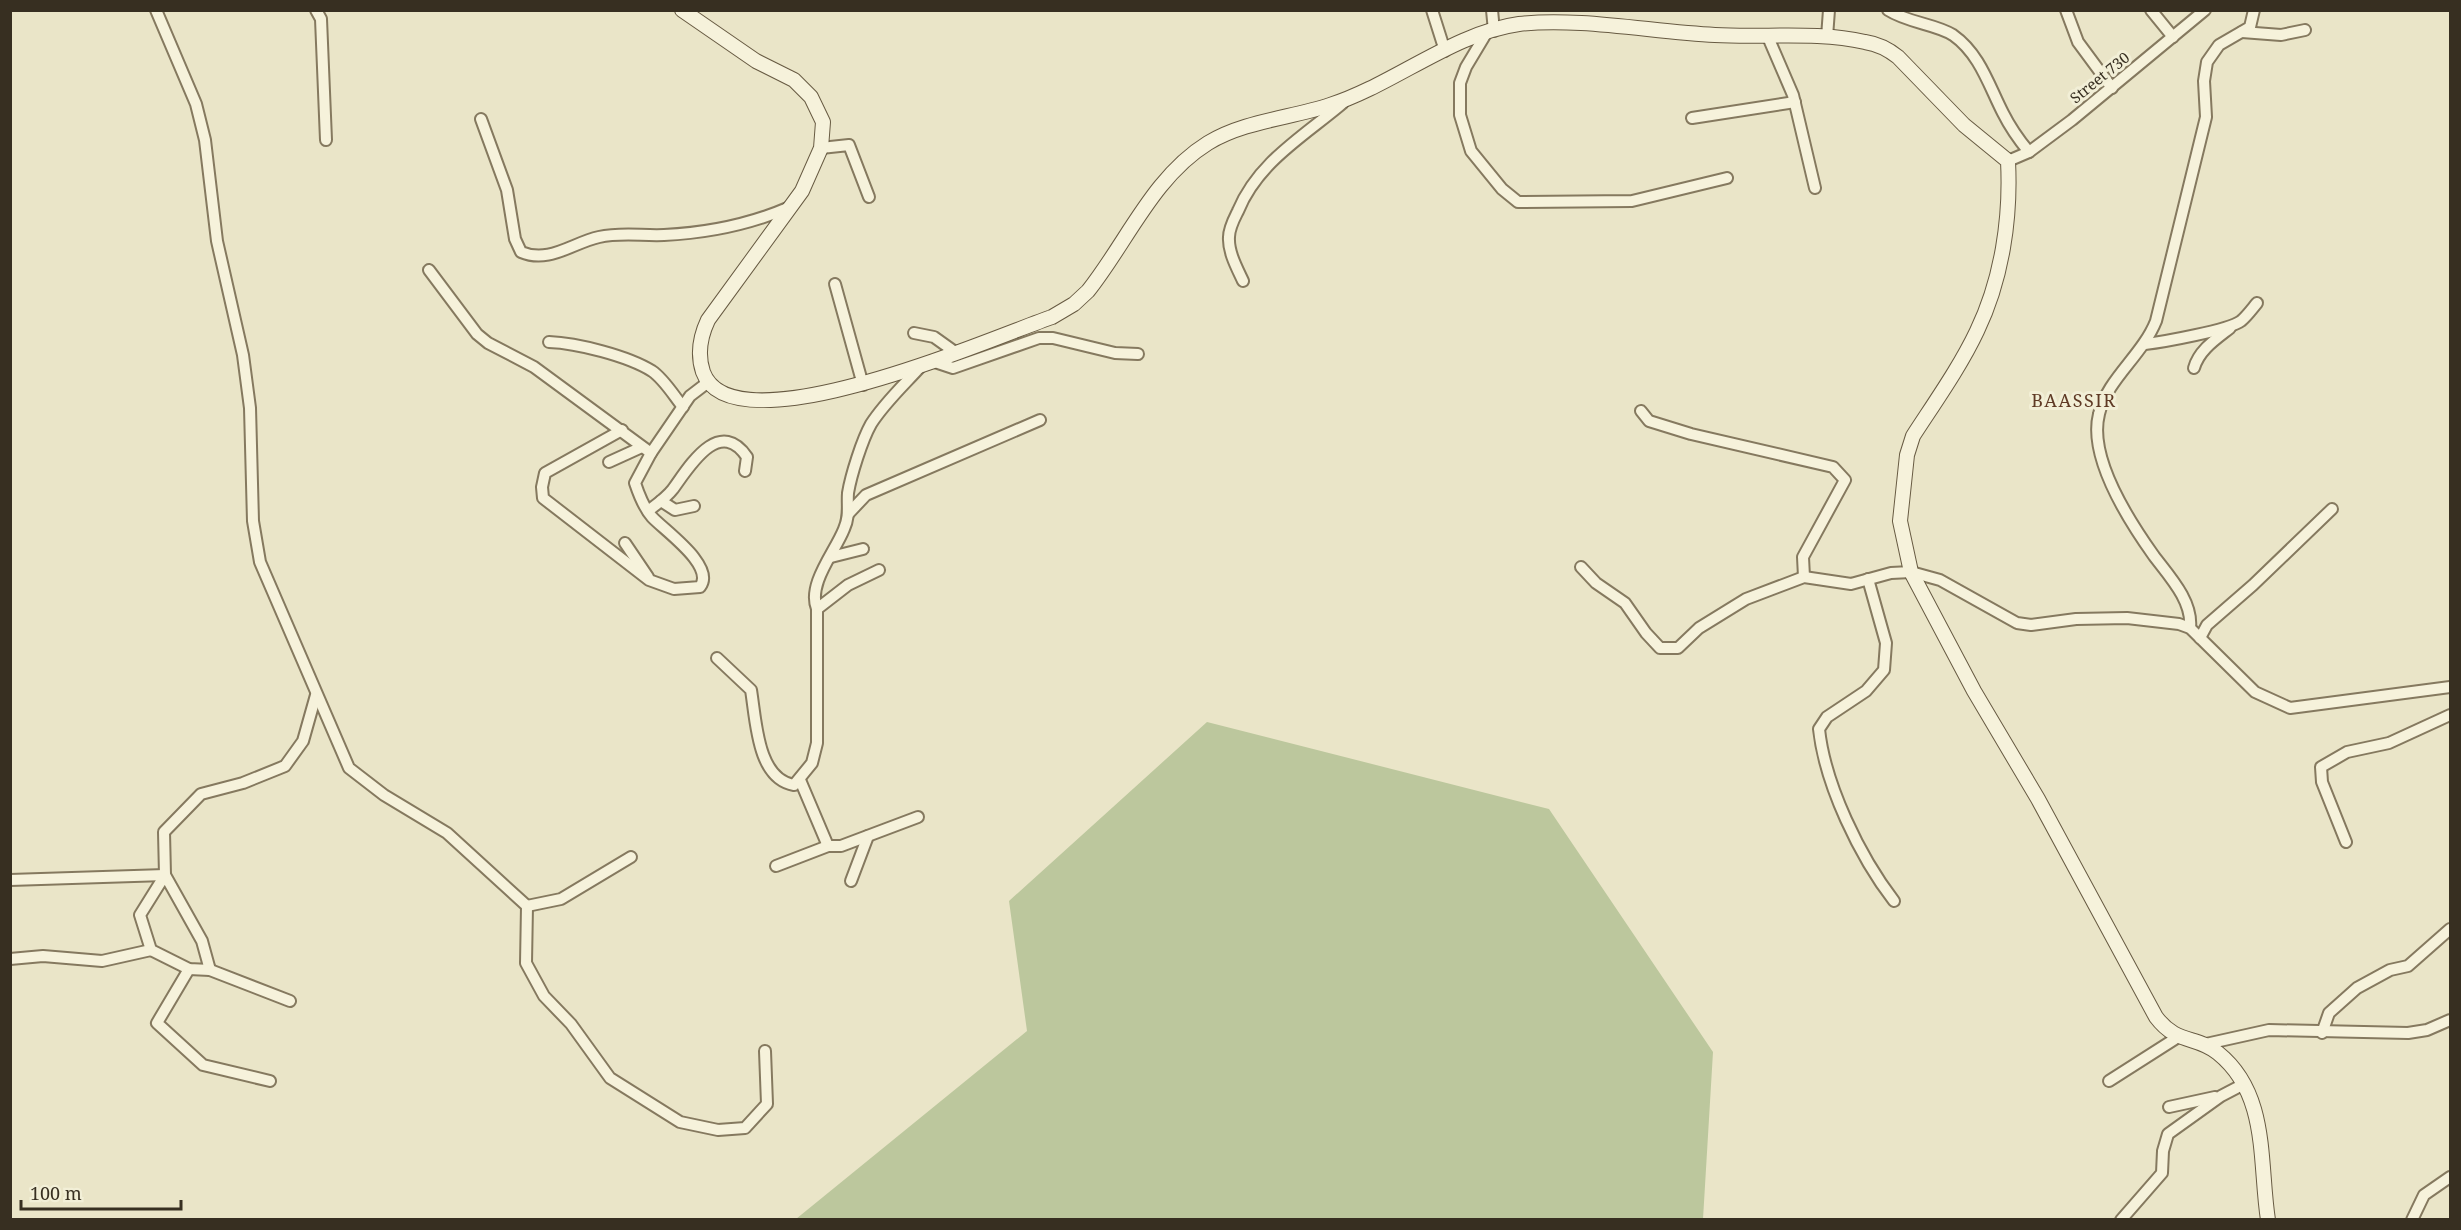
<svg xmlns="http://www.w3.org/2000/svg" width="2461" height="1230" font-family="'Noto Serif',serif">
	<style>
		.green { fill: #bcc79d }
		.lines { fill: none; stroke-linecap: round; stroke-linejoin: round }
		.street-casing { stroke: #85795f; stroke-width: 14 }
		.secondary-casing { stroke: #675a42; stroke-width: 16 }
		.street { stroke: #f6f2db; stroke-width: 10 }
		.secondary { stroke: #f6f2db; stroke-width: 14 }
		.labels { text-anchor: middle; stroke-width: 6; stroke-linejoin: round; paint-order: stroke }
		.street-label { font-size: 15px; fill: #372f21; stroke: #f2efd7 }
		.quarter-label { font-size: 18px; letter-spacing: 1.5px; fill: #5f3a25; stroke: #f2efd7 }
	</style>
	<rect width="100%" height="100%" fill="#eae5c8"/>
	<path class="green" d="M1207 722 1549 809 1713 1052 1703 1219H796L1027 1031 1009 901Z"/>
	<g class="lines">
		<g class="street-casing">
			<g id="street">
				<path d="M156 10 196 104 205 140 217 241 243 355 250 408 253 521 260 562 349 768 384 795 447 833 527 906 526 963 544 996 571 1024 610 1078 680 1122 718 1130 745 1128 767 1104 765 1051"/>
				<path d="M316 10 321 19 326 140"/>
				<path d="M1432 10 1445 51"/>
				<path d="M1492 10 1494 31"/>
				<path d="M1888 10C1908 23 1936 24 1953 35 1980 54 1989 86 2003 113 2010 127 2019 140 2029 152"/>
				<path d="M2066 10 2078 42 2112 88"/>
				<path d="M2151 10 2173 37"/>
				<path d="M1487 32 1466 67 1460 83V115L1471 151 1502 189 1518 202 1632 201 1727 178"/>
				<path d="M2242 32 2281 35 2305 30"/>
				<path d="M1768 37 1793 95 1815 188"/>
				<path d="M1827 37 1829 10"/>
				<path d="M1692 118 1795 102"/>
				<path d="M481 119 507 190 515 239 521 252C549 264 572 243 599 237 621 232 642 236 664 235 706 233 751 224 790 207"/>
				<path d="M821 148 849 145 869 197"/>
				<path d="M2008 161 2029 152 2072 120 2205 10"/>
				<path d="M429 270 477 334 488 343 534 367 651 453 690 396 707 383"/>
				<path d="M1243 281C1237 268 1228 252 1229 237 1229 228 1234 219 1238 211 1258 162 1304 136 1343 103"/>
				<path d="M835 284 863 385"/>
				<path d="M914 333 934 337 955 352"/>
				<path d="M549 342C577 343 628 356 652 371 664 379 674 396 683 407"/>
				<path d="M2145 344C2163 342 2229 330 2241 321 2247 316 2252 309 2257 303"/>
				<path d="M932 361 953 368 1039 338H1053L1115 353 1138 354"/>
				<path d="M2194 368C2199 350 2216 339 2230 328"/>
				<path d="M1641 411 1649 421 1691 434 1833 467 1845 480 1803 557 1804 577"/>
				<path d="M622 430 545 473 542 487 543 498 649 580 674 589 700 587C716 566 665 531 652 517 644 508 639 495 635 483L651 453"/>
				<path d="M609 462 642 447"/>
				<path d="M661 501 675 510 694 506"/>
				<path d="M648 511C657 504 666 498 673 489 689 467 719 416 747 457L745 471"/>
				<path d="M849 513 866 495 1040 420"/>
				<path d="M625 543 648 577"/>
				<path d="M831 557 863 549"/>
				<path d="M1581 567 1596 583 1625 603 1646 633 1660 648H1678L1699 628 1746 599 1804 577 1851 584 1891 573 1911 572 1940 580 2017 623 2031 625 2076 619 2127 618 2179 624 2190 628 2255 692 2290 708 2450 687"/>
				<path d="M1868 579 1886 643 1884 670 1866 691 1827 717 1819 729C1825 785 1860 857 1894 901"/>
				<path d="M817 609 848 585 879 570"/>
				<path d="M2190 628C2193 601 2169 576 2154 556 2129 521 2088 457 2099 414 2107 379 2142 356 2156 321L2206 117 2204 81 2207 62 2219 45 2250 27 2254 10"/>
				<path d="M2200 638 2207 625 2253 585 2332 509"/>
				<path d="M717 658 751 690C756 720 757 779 794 785L812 763 817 743V609C807 584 835 552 844 529 850 516 847 506 848 493 851 475 862 440 871 424 885 402 905 384 922 365"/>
				<path d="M800 780 828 846H841L918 817"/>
				<path d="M2346 842 2322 782 2321 767 2347 752 2389 743 2450 715"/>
				<path d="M776 866 828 846"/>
				<path d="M165 875 140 915 151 950 189 969 210 970 202 941 165 875 164 832 201 794 243 783 285 766 303 741 316 695"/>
				<path d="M10 880 165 875"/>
				<path d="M851 881 868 836"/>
				<path d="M527 906 561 899 631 857"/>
				<path d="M10 959 43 956 102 961 151 950"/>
				<path d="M189 969 157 1023 203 1065 270 1081"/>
				<path d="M210 970 290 1001"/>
				<path d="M2322 1033 2329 1013 2357 988 2390 970 2408 966 2450 929"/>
				<path d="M2206 1044 2269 1030 2408 1033 2427 1030 2450 1020"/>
				<path d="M2109 1081 2178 1037"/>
				<path d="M2169 1107 2215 1097"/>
				<path d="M2121 1220 2162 1173 2163 1151 2168 1134 2221 1096 2244 1084"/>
				<path d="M2412 1220 2424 1195 2450 1177"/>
			</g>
		</g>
		<g class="secondary-casing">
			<path id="secondary" d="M682 10 756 61 794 80 811 97 823 122 821 148 802 191 708 320C700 337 697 354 703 372 732 453 996 336 1052 317L1074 304 1088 291C1127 242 1153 177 1208 143 1244 121 1291 118 1330 105 1393 85 1453 33 1519 24 1578 17 1653 32 1715 35 1764 38 1817 31 1865 42 1878 44 1888 49 1898 57L1964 125 2008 161C2011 218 2002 279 1977 331 1960 367 1935 402 1913 436L1907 455 1900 521 1911 572 1974 691 2038 799 2156 1017C2177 1045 2196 1035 2218 1053 2269 1094 2259 1162 2268 1220"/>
		</g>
		<use href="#street" class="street"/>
		<use href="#secondary" class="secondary"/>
	</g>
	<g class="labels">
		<g class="street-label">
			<text transform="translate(2100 78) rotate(-39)" y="5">Street 730</text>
		</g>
		<g class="quarter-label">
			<text x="2074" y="407">BAASSIR</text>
		</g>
	</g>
	<rect width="2461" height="1230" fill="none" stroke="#372f21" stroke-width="24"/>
	<path d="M21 1200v9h160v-9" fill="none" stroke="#372f21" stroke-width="3"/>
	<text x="30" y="1200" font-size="18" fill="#372f21" stroke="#f2efd7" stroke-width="4.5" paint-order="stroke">100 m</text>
</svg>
